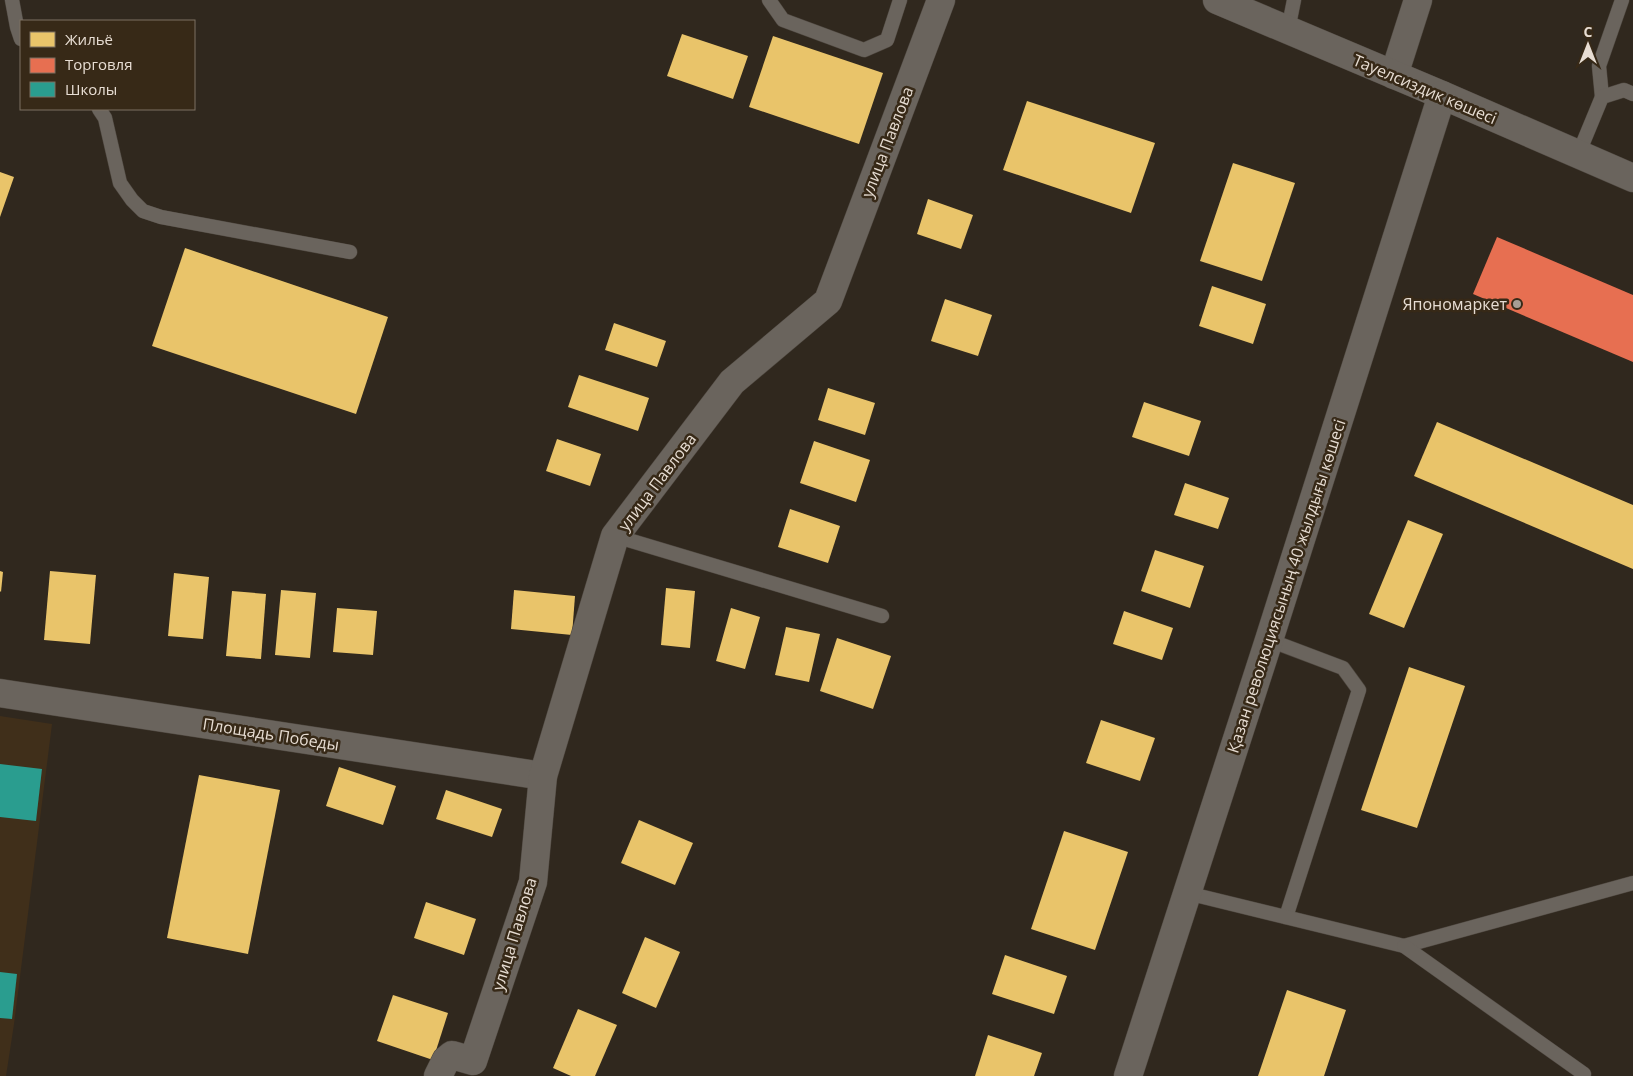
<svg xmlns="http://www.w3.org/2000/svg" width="1633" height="1076" font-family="'Open Sans',sans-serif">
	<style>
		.built { fill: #402f1a }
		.homes { fill: #e9c46a }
		.shops { fill: #e76f51 }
		.schools { fill: #2a9d8f }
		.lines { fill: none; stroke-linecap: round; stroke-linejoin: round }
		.lane-casing { stroke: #4d463e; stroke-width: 15 }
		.street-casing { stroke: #4d463e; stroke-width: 29 }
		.secondary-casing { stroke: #4d463e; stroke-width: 29 }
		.lane { stroke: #6a645d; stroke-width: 14 }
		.street { stroke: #6a645d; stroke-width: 28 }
		.secondary { stroke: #6a645d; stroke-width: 28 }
		.poi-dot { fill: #a79e94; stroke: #372917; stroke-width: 2 }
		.labels { text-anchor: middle; stroke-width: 5; stroke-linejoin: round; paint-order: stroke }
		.street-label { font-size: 16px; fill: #e7ddd3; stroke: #372917 }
		.poi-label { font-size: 16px; fill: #e7ddd3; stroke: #372917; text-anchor: end }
	</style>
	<rect width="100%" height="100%" fill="#30281e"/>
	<path class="built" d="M0 716 52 724 14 1024 6 1076H0Z"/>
	<g class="homes">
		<path d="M682 34 748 56 733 99 667 76Z"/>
		<path d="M773 36 883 73 859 144 749 107Z"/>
		<path d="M1027 101 1155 143 1131 213 1003 170Z"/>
		<path d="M1233 163 1295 183 1262 281 1200 261Z"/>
		<path d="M0 172 14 177 0 217Z"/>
		<path d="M928 199 973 215 961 249 917 234Z"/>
		<path d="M185 248 388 317 356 414 152 346Z"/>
		<path d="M1212 286 1266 304 1253 344 1199 326Z"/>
		<path d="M945 299 992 315 978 356 931 341Z"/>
		<path d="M614 323 666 341 657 367 605 350Z"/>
		<path d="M579 375 649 398 638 431 568 407Z"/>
		<path d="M828 388 875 403 865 435 818 420Z"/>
		<path d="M1144 402 1201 421 1189 456 1132 437Z"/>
		<path d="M1437 422 1633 505V569L1414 476Z"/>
		<path d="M557 439 601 454 590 486 546 471Z"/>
		<path d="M814 441 870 460 856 502 800 483Z"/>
		<path d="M1185 483 1229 498 1218 529 1174 515Z"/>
		<path d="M790 509 840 526 828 563 778 547Z"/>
		<path d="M1408 520 1443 534 1404 628 1369 614Z"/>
		<path d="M1155 550 1204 566 1190 608 1141 591Z"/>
		<path d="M0 571 3 572 1 592 0 591Z"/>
		<path d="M50 571 96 575 90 644 44 640Z"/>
		<path d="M174 573 209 577 203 639 168 636Z"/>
		<path d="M666 588 695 591 690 648 661 645Z"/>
		<path d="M281 590 316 593 310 658 275 655Z"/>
		<path d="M514 590 575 596 572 635 511 629Z"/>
		<path d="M232 591 266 594 261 659 226 656Z"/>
		<path d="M337 608 377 611 373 655 333 652Z"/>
		<path d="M731 608 760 617 745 669 716 661Z"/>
		<path d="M1124 611 1173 628 1162 660 1113 644Z"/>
		<path d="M786 627 820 634 809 682 775 675Z"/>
		<path d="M837 638 891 656 873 709 820 691Z"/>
		<path d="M1409 667 1465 686 1417 828 1361 810Z"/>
		<path d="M1101 720 1155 738 1140 781 1086 763Z"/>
		<path d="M339 767 396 786 383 825 326 806Z"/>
		<path d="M199 775 280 790 248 954 167 938Z"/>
		<path d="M446 790 502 809 492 837 436 819Z"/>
		<path d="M639 820 693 843 675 885 621 863Z"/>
		<path d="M1064 831 1128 852 1095 950 1031 929Z"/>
		<path d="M426 902 476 919 464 955 414 938Z"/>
		<path d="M645 937 680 952 656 1008 622 993Z"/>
		<path d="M1005 955 1067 976 1054 1014 992 994Z"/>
		<path d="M1287 990 1346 1010 1324 1076H1258Z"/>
		<path d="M393 995 448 1013 433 1060 377 1041Z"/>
		<path d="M578 1009 617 1025 595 1076H571L553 1068Z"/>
		<path d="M988 1035 1042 1053 1034 1076H975Z"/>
	</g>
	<path class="shops" d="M1497 237 1633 295V362L1473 294Z"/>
	<g class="schools">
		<path d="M0 764 42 769 36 821 0 817Z"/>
		<path d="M0 972 17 974 12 1019 0 1018Z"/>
	</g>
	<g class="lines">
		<g class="lane-casing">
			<g id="lane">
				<path d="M12 0 17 27 21 39"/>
				<path d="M769 0 783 20 864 50 887 40 900 0"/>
				<path d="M1288 30 1294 0"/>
				<path d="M1602 97 1599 66 1622 0"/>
				<path d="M99 109 105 118 120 183 132 200 143 211 161 217 350 252"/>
				<path d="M1578 155 1602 97 1624 90 1633 94"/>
				<path d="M615 536 882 616"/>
				<path d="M1269 640 1343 668 1359 690 1286 917"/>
				<path d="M1187 893 1404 946 1633 883"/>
				<path d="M1404 946 1584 1074"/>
			</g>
		</g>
		<g class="street-casing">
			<g id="street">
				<path d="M1394 75 1418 0"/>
				<path d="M0 693 543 776"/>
				<path d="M438 1076 446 1060 452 1055 473 1061 533 882 543 776 615 536 732 382 828 301 941 0"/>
			</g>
		</g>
		<g class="secondary-casing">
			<g id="secondary">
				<path d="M1217 0 1442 95 1633 178"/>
				<path d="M1128 1076 1269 640 1442 95"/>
			</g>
		</g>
		<use href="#lane" class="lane"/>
		<use href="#street" class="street"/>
		<use href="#secondary" class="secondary"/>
	</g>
	<circle class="poi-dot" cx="1517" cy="304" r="5"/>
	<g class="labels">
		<g class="street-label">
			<text transform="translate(1425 89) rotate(23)" y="6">Тауелсиздик көшесі</text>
			<text transform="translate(887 142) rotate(-69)" y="6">улица Павлова</text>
			<text transform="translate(657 482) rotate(-53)" y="6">улица Павлова</text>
			<text transform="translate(1286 586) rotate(-72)" y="6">Қазан революциясының 40 жылдығы көшесі</text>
			<text transform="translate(271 734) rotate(9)" y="6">Площадь Победы</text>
			<text transform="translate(514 934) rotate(-73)" y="6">улица Павлова</text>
		</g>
		<g class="poi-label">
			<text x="1507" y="310">Япономаркет</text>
		</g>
	</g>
	<rect x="20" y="20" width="175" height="90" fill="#372917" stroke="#7d7162"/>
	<rect x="30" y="32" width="25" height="15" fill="#e9c46a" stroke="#7d7162"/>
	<text x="65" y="45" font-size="15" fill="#e7ddd3">Жильё</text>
	<rect x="30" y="58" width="25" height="15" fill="#e76f51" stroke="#7d7162"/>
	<text x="65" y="70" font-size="15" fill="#e7ddd3">Торговля</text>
	<rect x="30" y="82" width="25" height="15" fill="#2a9d8f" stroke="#7d7162"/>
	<text x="65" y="95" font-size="15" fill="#e7ddd3">Школы</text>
	<g transform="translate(1588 45)" stroke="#372917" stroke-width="4" paint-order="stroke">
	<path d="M0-4L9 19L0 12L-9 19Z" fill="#e7ddd3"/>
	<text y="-8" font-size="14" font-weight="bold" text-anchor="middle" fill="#e7ddd3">С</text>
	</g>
</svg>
